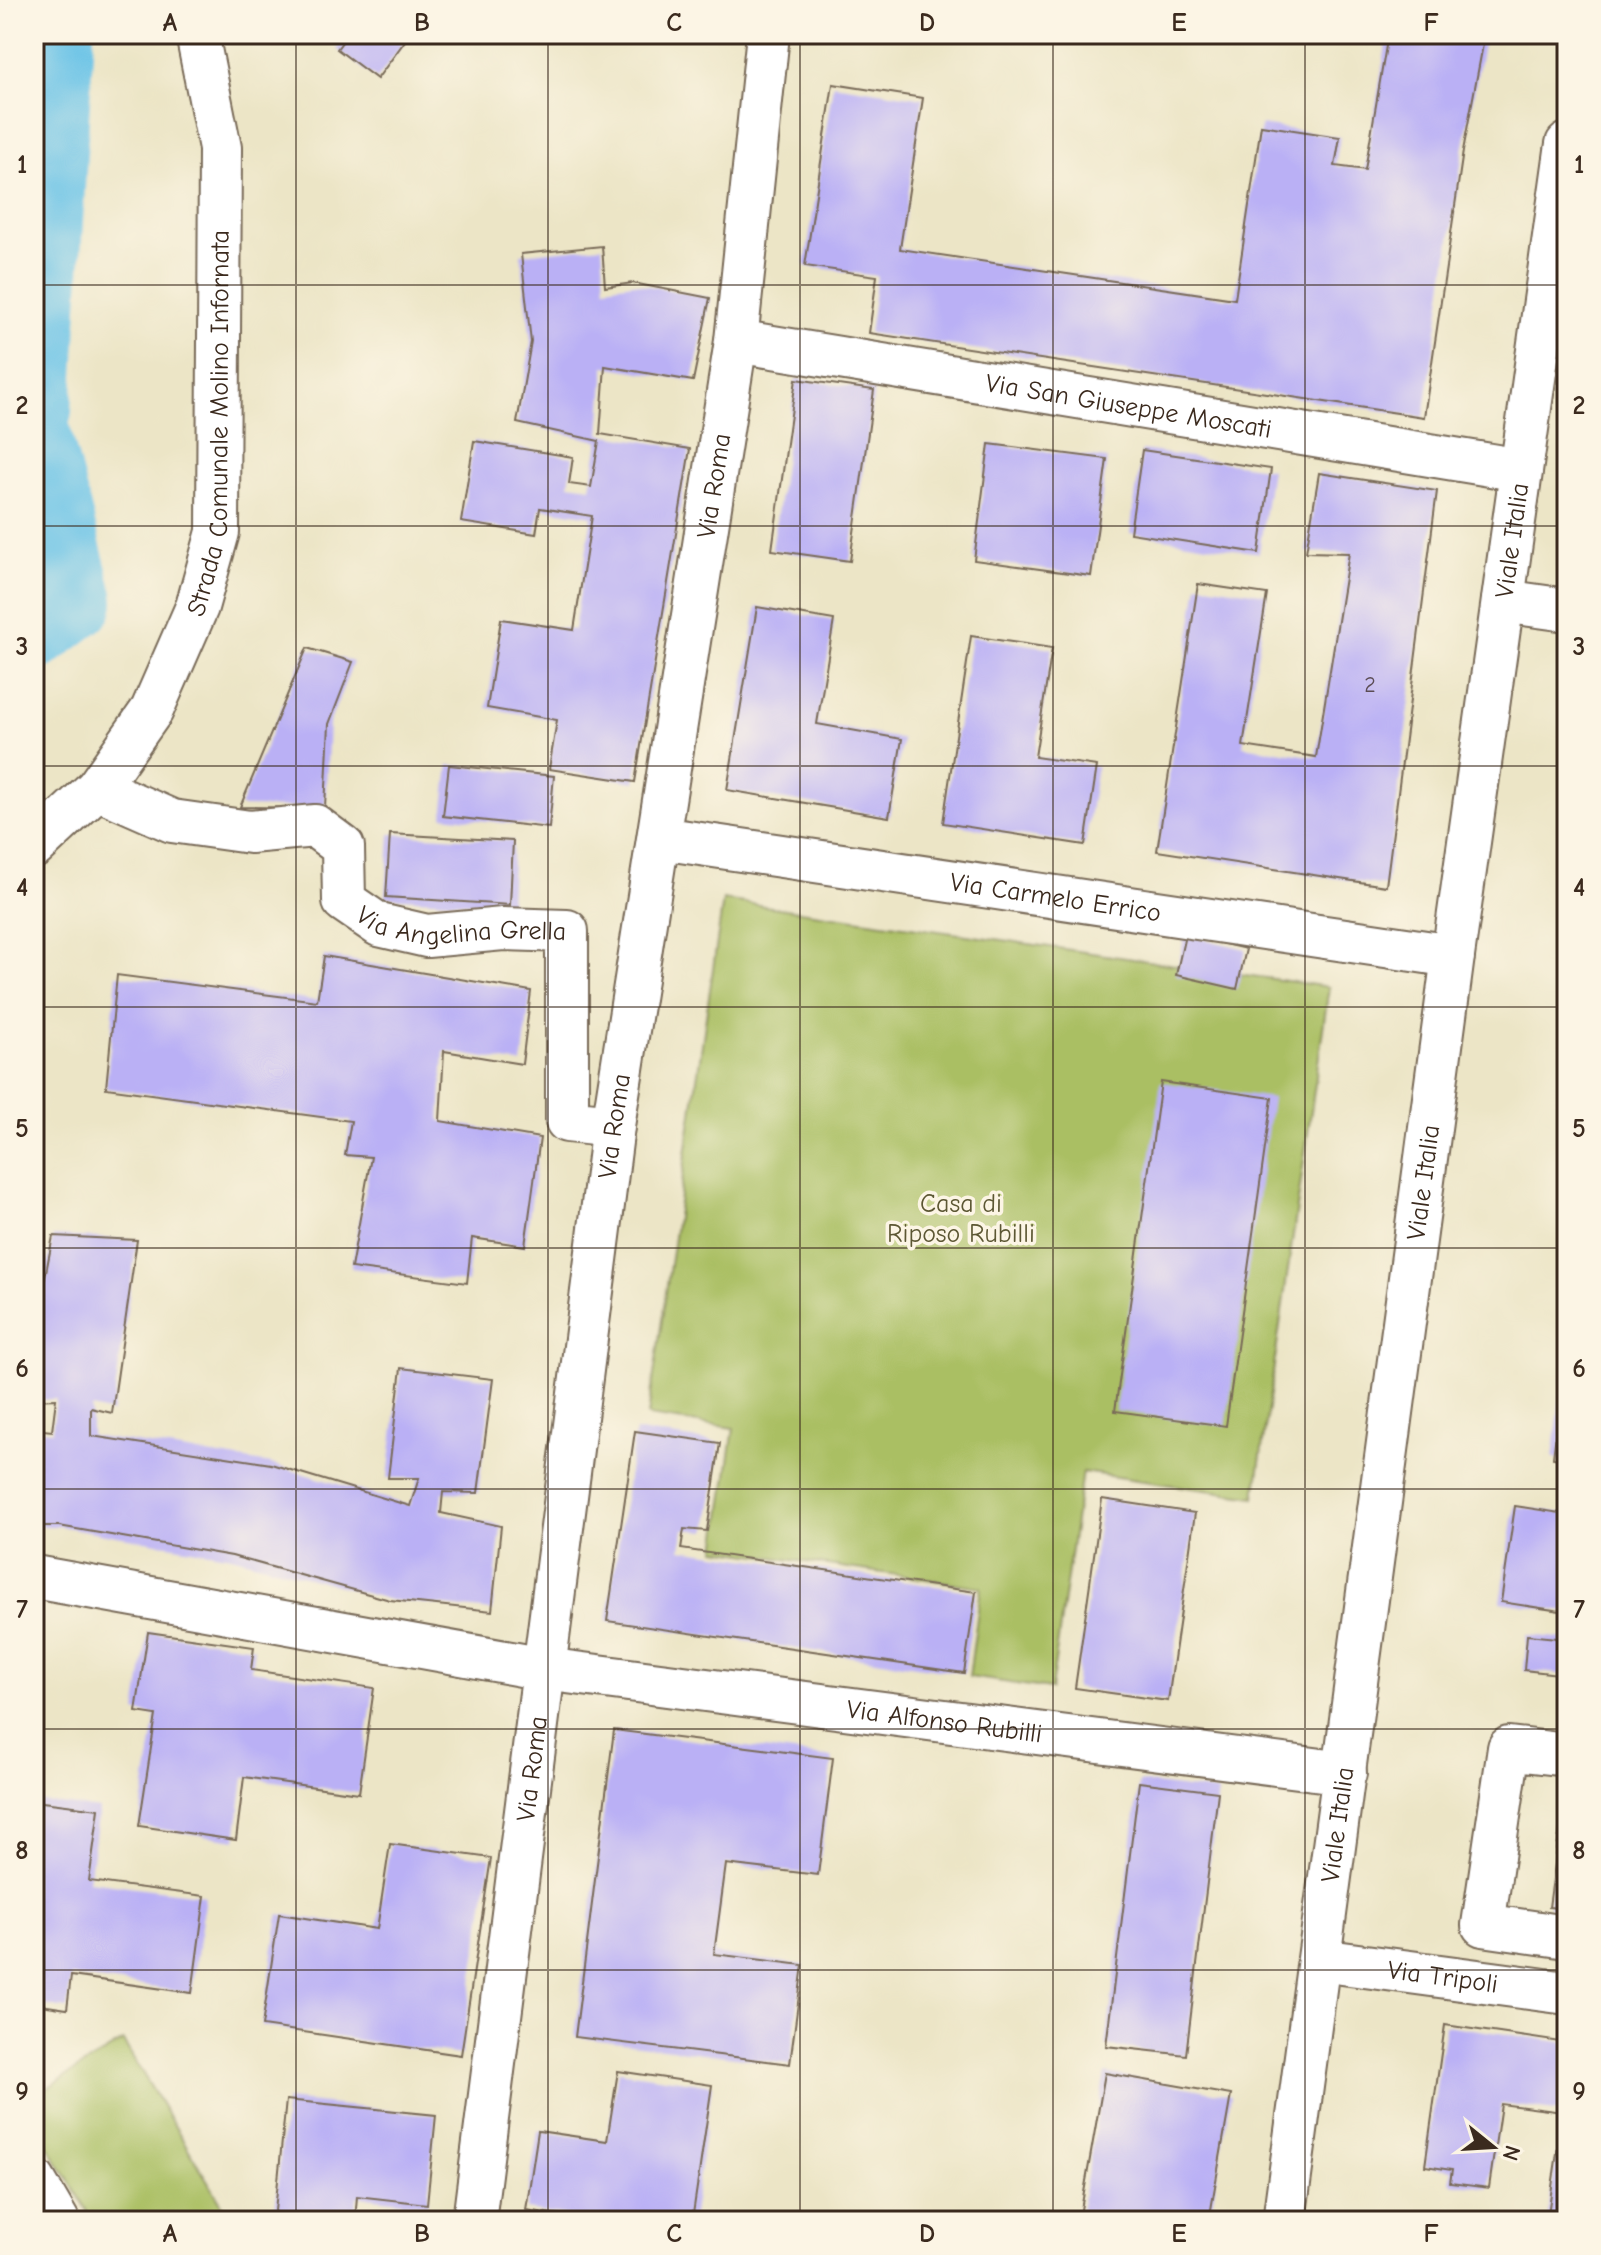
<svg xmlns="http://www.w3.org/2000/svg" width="1601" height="2255" font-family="'Comic Neue',sans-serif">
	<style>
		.green { fill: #aabf64; stroke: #727441; stroke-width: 2 }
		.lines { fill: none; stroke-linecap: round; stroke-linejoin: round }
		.river { stroke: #69c3e7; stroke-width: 76 }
		.building { fill: #bab0f5 }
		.minor-casing { stroke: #796b59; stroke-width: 46 }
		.minor { stroke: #fff; stroke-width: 42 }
		.grid { fill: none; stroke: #3b2a1e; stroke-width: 2; stroke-opacity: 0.55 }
		.labels { text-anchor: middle; stroke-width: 7; stroke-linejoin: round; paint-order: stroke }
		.number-label { font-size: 22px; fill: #5b4c54 }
		.street-label { font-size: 26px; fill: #3b2a1e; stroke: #fcf5e5 }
		.park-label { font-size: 26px; fill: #5c5733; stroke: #fcf5e5 }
		.neatline { fill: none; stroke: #3b2a1e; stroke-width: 3 }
		.grid-label { font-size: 26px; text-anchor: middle; font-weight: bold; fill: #3b2a1e }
	</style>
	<rect width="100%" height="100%" fill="#fcf5e5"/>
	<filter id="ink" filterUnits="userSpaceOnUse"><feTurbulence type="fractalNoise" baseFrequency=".0125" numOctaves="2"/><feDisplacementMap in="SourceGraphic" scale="16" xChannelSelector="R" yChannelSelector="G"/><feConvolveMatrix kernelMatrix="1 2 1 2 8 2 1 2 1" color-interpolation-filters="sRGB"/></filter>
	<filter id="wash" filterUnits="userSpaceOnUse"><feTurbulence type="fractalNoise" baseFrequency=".006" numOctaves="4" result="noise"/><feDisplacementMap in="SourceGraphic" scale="32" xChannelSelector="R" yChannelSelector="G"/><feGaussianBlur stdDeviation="1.8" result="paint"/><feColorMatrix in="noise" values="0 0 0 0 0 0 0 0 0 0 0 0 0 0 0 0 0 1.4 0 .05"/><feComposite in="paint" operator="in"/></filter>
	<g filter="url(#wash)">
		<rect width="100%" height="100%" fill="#ece5c6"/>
		<g class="green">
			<path d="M723 900 1329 987 1255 1497 1082 1472 1051 1689 969 1677 981 1587 716 1549 734 1428 648 1416Z"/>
			<path d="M123 2041 232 2221H93L34 2123V2096Z"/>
		</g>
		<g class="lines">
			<g class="river">
				<path d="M34 410 56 34"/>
				<path d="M34 436 76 601 34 633"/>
			</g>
		</g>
		<g id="blocks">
			<g class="building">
				<path d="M348 34H410L377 79 337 49Z"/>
				<path d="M1388 34H1485L1463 151 1424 417 869 333 877 276 805 266 833 84 923 98 900 249 1235 299 1261 125 1340 137 1335 166 1365 170Z"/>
				<path d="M602 246 605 287 633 283 710 298 693 381 605 366 600 434 690 449 635 782 549 769 557 720 487 708 501 619 574 630 592 516 540 508 536 534 461 522 474 441 573 457 569 484 591 487 599 441 517 423 531 342 521 254Z"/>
				<path d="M796 379 874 390 850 561 772 550Z"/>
				<path d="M989 444 1107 459 1091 576 974 560Z"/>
				<path d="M1142 450 1271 469 1259 553 1130 533Z"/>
				<path d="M1319 473 1437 491 1386 886 1157 851 1198 584 1267 594 1243 746 1316 757 1349 553 1306 552Z"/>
				<path d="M757 607 834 620 817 724 902 739 889 817 727 790Z"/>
				<path d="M971 636 1052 648 1035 757 1097 766 1085 845 943 823Z"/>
				<path d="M307 648 353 662 329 724 325 808 240 807Z"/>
				<path d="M449 765 554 776 549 828 443 816Z"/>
				<path d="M390 834 513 841 510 905 386 897Z"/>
				<path d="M1185 935 1246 949 1237 989 1176 975Z"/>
				<path d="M324 956 531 991 522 1064 444 1051 440 1121 540 1138 525 1246 472 1238 467 1283 351 1268 371 1157 345 1155 351 1121 106 1088 117 975 317 1001Z"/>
				<path d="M1161 1082 1272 1098 1226 1426 1115 1411Z"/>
				<path d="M53 1236 137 1240 112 1413 91 1408V1436L271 1464 410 1506 419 1478H388L401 1368 493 1379 478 1493 443 1492 441 1513 501 1526 492 1611 390 1600 232 1556 59 1526H34V1429L52 1431 56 1399 34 1400V1334Z"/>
				<path d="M1565 1360H1567V1460L1553 1458Z"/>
				<path d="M635 1431 720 1443 707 1531 684 1529 681 1549 976 1592 964 1673 607 1621Z"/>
				<path d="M1102 1499 1195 1513 1168 1701 1075 1688Z"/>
				<path d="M1515 1506 1567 1514V1612L1501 1602Z"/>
				<path d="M148 1632 254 1647 251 1670 374 1688 359 1793 244 1777 236 1840 139 1826 156 1715 136 1712Z"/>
				<path d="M1527 1635 1567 1639V1675L1524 1670Z"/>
				<path d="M614 1730 833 1758 818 1875 726 1864 714 1954 803 1965 790 2064 575 2037Z"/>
				<path d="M1139 1782 1218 1792 1186 2055 1106 2046Z"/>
				<path d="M1565 1792H1567V1909L1549 1907Z"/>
				<path d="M34 1801 99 1809 89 1881 205 1896 192 1993 71 1976 67 2009 34 2004Z"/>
				<path d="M390 1844 491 1858 461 2055 262 2026 279 1914 377 1929Z"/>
				<path d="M1445 2025 1567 2043V2221H1547L1563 2112 1501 2104 1489 2188 1450 2183 1452 2170 1425 2166Z"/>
				<path d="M618 2071 712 2085 692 2221H601L526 2210 538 2131 607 2141Z"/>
				<path d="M1105 2073 1231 2095 1209 2221H1079Z"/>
				<path d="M286 2100 436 2115 427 2204 357 2196 355 2221H274Z"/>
			</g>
		</g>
	</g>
	<g filter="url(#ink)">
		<use href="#blocks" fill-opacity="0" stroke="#796b59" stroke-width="2"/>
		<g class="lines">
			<g class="minor-casing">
				<g id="minor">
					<path id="s1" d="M736 341 1521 470"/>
					<path d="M1503 601 1567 610"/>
					<path id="s2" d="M97 788 172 821 250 832 315 826 343 847 344 901 379 925 427 936 503 929 567 931V1121L613 1126"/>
					<path id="s3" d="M660 838 1453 956"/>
					<path id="s4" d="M34 847 97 788 152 710 197 607 218 532 220 148 197 34"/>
					<path id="s5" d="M34 1577 544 1669 1345 1773"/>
					<path d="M1567 1755 1509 1748 1483 1925 1567 1937"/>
					<path id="s6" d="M1320 1960 1567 1993"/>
					<path d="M34 2180 58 2221"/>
					<path id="s7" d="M474 2221 613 1126 736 341 768 34"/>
					<path id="s8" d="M1284 2221 1453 956 1567 144"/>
				</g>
			</g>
			<use href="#minor" class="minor"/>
		</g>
	</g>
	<path class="grid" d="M296 34V2221M548 34V2221M800 34V2221M1053 34V2221M1305 34V2221M34 285H1567M34 526H1567M34 766H1567M34 1007H1567M34 1248H1567M34 1489H1567M34 1729H1567M34 1970H1567"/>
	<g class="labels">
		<g class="number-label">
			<text x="1370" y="692">2</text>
		</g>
		<g class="street-label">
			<text dy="9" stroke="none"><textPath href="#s1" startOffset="398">Via San Giuseppe Moscati</textPath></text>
			<text dy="9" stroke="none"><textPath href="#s4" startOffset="480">Strada Comunale Molino Infornata</textPath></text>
			<text dy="9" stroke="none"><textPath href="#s7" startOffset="1752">Via Roma</textPath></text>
			<text dy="9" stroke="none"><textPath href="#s8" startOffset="1696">Viale Italia</textPath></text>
			<text dy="9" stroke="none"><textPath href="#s3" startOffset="400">Via Carmelo Errico</textPath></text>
			<text dy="9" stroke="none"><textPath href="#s2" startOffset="440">Via Angelina Grella</textPath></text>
			<text dy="9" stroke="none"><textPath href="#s7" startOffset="1104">Via Roma</textPath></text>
			<text dy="9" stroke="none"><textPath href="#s8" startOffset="1048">Viale Italia</textPath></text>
			<text dy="9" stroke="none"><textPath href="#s5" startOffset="922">Via Alfonso Rubilli</textPath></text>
			<text dy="9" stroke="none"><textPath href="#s7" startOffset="456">Via Roma</textPath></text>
			<text dy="9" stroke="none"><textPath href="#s8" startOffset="400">Viale Italia</textPath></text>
			<text dy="9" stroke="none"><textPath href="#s6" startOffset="124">Via Tripoli</textPath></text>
		</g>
		<g class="park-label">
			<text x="961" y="1212">Casa di<tspan x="961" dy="30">Riposo Rubilli</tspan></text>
		</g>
	</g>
	<rect width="1601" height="2255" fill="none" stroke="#fcf5e5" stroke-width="88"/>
	<g transform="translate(1493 2147) rotate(108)" stroke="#fcf5e5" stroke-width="6" paint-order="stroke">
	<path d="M0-6L14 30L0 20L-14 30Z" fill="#3b2a1e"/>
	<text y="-12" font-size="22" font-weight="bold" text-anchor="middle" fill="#3b2a1e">N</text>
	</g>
	<rect x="44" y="44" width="1513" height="2167" class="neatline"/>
	<g class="grid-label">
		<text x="170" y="31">A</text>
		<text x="422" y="31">B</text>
		<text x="674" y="31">C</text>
		<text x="927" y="31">D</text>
		<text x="1179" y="31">E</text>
		<text x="1431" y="31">F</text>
		<text x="22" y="173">1</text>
		<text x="1579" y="173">1</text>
		<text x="22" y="414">2</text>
		<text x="1579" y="414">2</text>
		<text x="22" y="655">3</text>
		<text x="1579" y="655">3</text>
		<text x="22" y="896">4</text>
		<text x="1579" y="896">4</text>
		<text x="22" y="1137">5</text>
		<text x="1579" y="1137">5</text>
		<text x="22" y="1377">6</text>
		<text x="1579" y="1377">6</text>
		<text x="22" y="1618">7</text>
		<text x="1579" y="1618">7</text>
		<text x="22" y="1859">8</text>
		<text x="1579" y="1859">8</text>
		<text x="22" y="2100">9</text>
		<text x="1579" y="2100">9</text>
		<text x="170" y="2242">A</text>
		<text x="422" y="2242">B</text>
		<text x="674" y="2242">C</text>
		<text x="927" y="2242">D</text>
		<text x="1179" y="2242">E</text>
		<text x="1431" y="2242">F</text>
	</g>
</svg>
